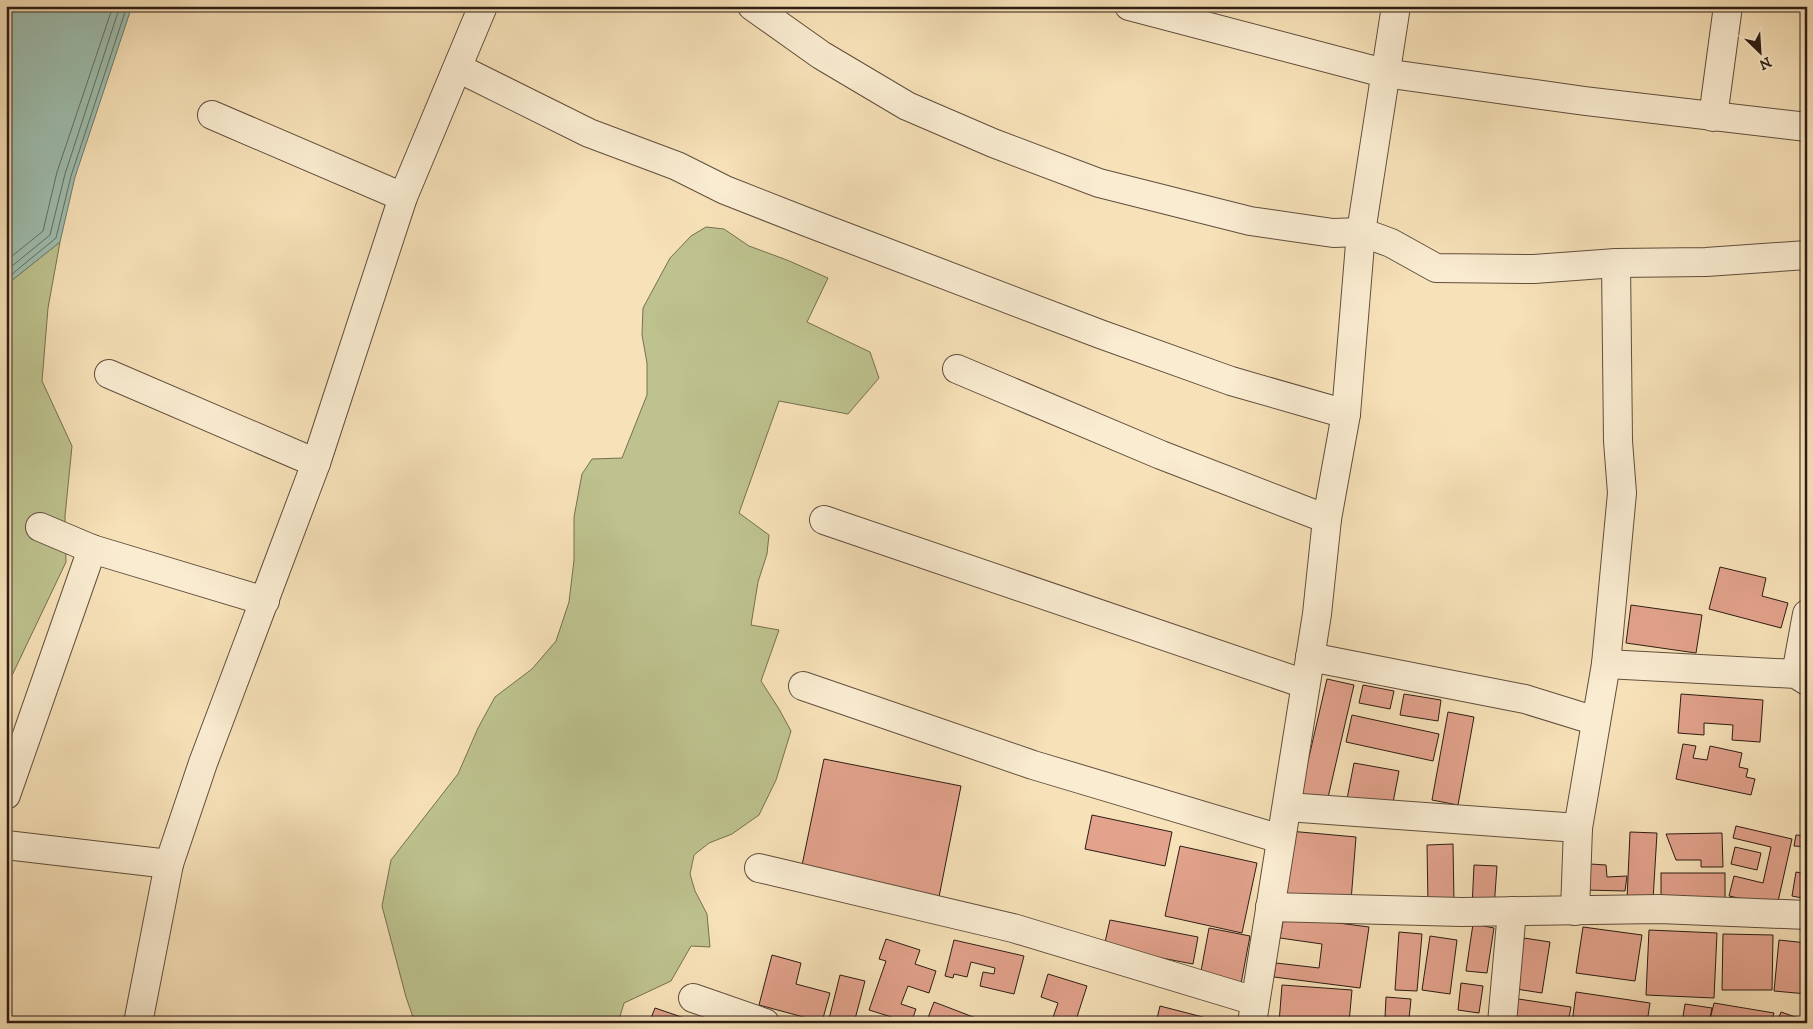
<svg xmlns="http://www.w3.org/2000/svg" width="1813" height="1029" font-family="'IM FELL DW Pica',serif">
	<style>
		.green { fill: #bdc28e; stroke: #757051 }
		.water { fill: #9dbeaf; stroke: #707e71 }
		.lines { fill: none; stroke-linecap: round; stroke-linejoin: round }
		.shore { stroke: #656e62; stroke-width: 1 }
		.building { fill: #e2a28c; stroke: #2d1d14 }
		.minor-casing { stroke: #604e3d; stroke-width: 30 }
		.minor { stroke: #faecd1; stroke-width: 28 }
	</style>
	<rect width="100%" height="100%" fill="#f7e1b8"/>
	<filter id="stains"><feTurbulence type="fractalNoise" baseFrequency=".004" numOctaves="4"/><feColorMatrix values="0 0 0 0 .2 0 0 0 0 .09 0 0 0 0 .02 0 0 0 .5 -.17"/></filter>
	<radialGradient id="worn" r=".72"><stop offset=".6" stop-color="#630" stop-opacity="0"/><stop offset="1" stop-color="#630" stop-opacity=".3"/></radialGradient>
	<g class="green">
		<path d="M706 227 724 229 749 246 787 260 828 278 807 322 870 352 879 378 848 414 779 401 739 513 769 535 767 554 758 582 751 625 779 630 761 681 779 709 791 731 776 780 759 815 732 834 709 843 694 855 690 874 695 891 707 914 710 947 691 946 671 981 624 1003 618 1023H415L406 997 382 906 391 860 458 774 478 728 495 697 532 669 556 641 569 602 574 560V517L582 474 592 459 622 458 647 395V363L642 335 643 308 670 258 691 236Z"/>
		<path d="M60 242 48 308 42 381 72 446 65 516 66 562 6 688V285Z"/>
	</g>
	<path class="water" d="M6 6H132L75 177 60 242 6 285Z"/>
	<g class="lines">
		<g class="shore">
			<path d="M6 261 43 231 57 172 113 6"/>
			<path d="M6 271 50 235 65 174 120 6"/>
			<path d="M6 279 56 238 71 176 127 6"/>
		</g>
	</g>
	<g class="building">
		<path d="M1720 567 1766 578 1762 596 1788 603 1781 628 1709 609Z"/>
		<path d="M1631 605 1702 615 1696 653 1626 643Z"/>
		<path d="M1327 679 1354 685 1327 802 1300 796Z"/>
		<path d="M1363 685 1394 691 1390 709 1359 703Z"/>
		<path d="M1404 694 1441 700 1438 721 1400 715Z"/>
		<path d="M1681 694 1763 700 1760 742 1732 740 1733 725 1704 723V735L1678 733Z"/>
		<path d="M1448 712 1474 717 1458 805 1432 800Z"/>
		<path d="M1352 715 1439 734 1433 761 1346 742Z"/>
		<path d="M1683 744 1696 746 1693 758 1707 760 1710 746 1742 753 1739 767 1748 769 1746 777 1755 779 1751 795 1676 779Z"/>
		<path d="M824 759 961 786 938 902 800 875Z"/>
		<path d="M1354 763 1399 771 1392 808 1347 799Z"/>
		<path d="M1092 815 1172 832 1165 866 1085 849Z"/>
		<path d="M1736 826 1792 839 1777 906 1729 896 1734 876 1763 883 1771 847 1733 838Z"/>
		<path d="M1289 831 1356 837 1351 901 1284 895Z"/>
		<path d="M1630 832 1657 833 1653 900 1627 899Z"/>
		<path d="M1722 833 1723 867H1701V860H1676L1666 834Z"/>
		<path d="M1796 835 1807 836V847L1794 846Z"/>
		<path d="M1453 844 1454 903 1428 904 1427 845Z"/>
		<path d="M1180 846 1257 863 1242 933 1165 916Z"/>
		<path d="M1735 847 1761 853 1757 870 1731 864Z"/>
		<path d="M1590 864 1606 865 1607 877 1627 876 1625 891 1586 890Z"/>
		<path d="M1474 865 1497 866 1494 908 1472 907Z"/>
		<path d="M1796 872 1807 874V899L1792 896Z"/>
		<rect x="1661" y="873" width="64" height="31"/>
		<path d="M1284 916 1369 927 1360 988 1274 977 1276 963 1319 968 1322 944 1280 938Z"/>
		<path d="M1110 920 1198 937 1193 964 1104 947Z"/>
		<path d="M1473 924 1494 928 1487 973 1466 971Z"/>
		<path d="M1583 927 1642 935 1635 981 1576 973Z"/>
		<path d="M1209 928 1250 936 1240 989 1199 982Z"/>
		<path d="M1649 930 1717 933 1714 998 1646 995Z"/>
		<path d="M1399 932 1422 934 1417 991 1395 990Z"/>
		<path d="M1723 934 1773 935 1772 990H1722Z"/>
		<path d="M1430 936 1457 940 1450 994 1422 990Z"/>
		<path d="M1524 938 1550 942 1542 993 1516 989Z"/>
		<path d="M886 939 920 950 915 964 936 971 929 993 908 986 901 1004 916 1009 911 1023 869 1010 886 961 879 959Z"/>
		<path d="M954 940 1024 956 1014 994 980 986 983 972 994 974 995 968 971 962 967 977 954 974 953 978 945 976Z"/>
		<path d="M1779 940 1807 943V994L1774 991Z"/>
		<path d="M772 955 801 963 796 984 830 993 822 1022 759 1005Z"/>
		<path d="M1048 974 1087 986 1075 1023H1051L1058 1003 1041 997Z"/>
		<path d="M840 975 865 981 854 1023H828Z"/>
		<path d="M1461 983 1483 986 1479 1013 1458 1010Z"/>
		<path d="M1282 985 1352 990 1349 1023H1279Z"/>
		<path d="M1576 992 1650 1003 1647 1023H1572Z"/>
		<path d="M1386 997 1411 999 1409 1019 1385 1017Z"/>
		<path d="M1512 998 1571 1007 1568 1023H1509Z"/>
		<path d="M934 1002 989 1023H926Z"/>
		<path d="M1714 1003 1774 1013 1771 1023H1709Z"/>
		<path d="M1685 1004 1712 1008 1709 1023H1682Z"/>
		<path d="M1160 1006 1226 1023H1156Z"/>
		<path d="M655 1008 699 1023H649Z"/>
		<path d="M1781 1012 1807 1021V1023H1777Z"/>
	</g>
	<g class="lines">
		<g class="minor-casing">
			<g id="minor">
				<path d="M752 6 821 55 907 106 993 143 1099 183 1250 221 1333 233 1361 232 1391 243 1436 268 1534 269 1616 263 1706 262 1807 255"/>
				<path d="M1129 6 1384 73 1585 101 1807 127"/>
				<path d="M458 68 589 133 677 166 725 190 804 221 1100 334 1231 381 1346 414"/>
				<path d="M212 115 403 197"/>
				<path d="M1713 117 1728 6"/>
				<path d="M957 369 1161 455 1327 519"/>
				<path d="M109 374 316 463"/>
				<path d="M824 520 1305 684"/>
				<path d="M40 527 92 549 265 601"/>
				<path d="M1310 657 1525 699 1596 721"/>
				<path d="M1606 664 1796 674 1807 681"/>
				<path d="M1796 674 1807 614"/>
				<path d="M803 686 1033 765 1281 839"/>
				<path d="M6 795 92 549"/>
				<path d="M1287 807 1578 828"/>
				<path d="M6 845 169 864"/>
				<path d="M759 868 1013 928 1255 1001"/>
				<path d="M1270 907 1462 912 1659 909 1807 915"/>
				<path d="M1575 911 1578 828 1606 664 1622 493 1618 441 1616 263"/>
				<path d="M693 998 765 1023"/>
				<path d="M138 1023 169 864 203 763 316 463 403 197 483 6"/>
				<path d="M1252 1023 1317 614 1327 519 1346 414 1361 232 1396 6"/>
				<path d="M1502 1023 1512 911"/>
			</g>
		</g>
		<use href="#minor" class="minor"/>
	</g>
	<rect width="1813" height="1029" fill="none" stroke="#f7e1b8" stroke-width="25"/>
	<rect x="8" y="8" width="1798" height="1014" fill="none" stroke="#2d1d14" stroke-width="2.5"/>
	<rect x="12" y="12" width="1788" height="1004" fill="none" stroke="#2d1d14"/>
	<g transform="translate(1760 52) rotate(155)" stroke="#faecd1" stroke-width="4" paint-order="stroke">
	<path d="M0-4L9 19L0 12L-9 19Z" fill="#2d1d14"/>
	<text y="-8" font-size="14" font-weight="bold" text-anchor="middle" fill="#2d1d14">N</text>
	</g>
	<rect width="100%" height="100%" filter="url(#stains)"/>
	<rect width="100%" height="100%" fill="url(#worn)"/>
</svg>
